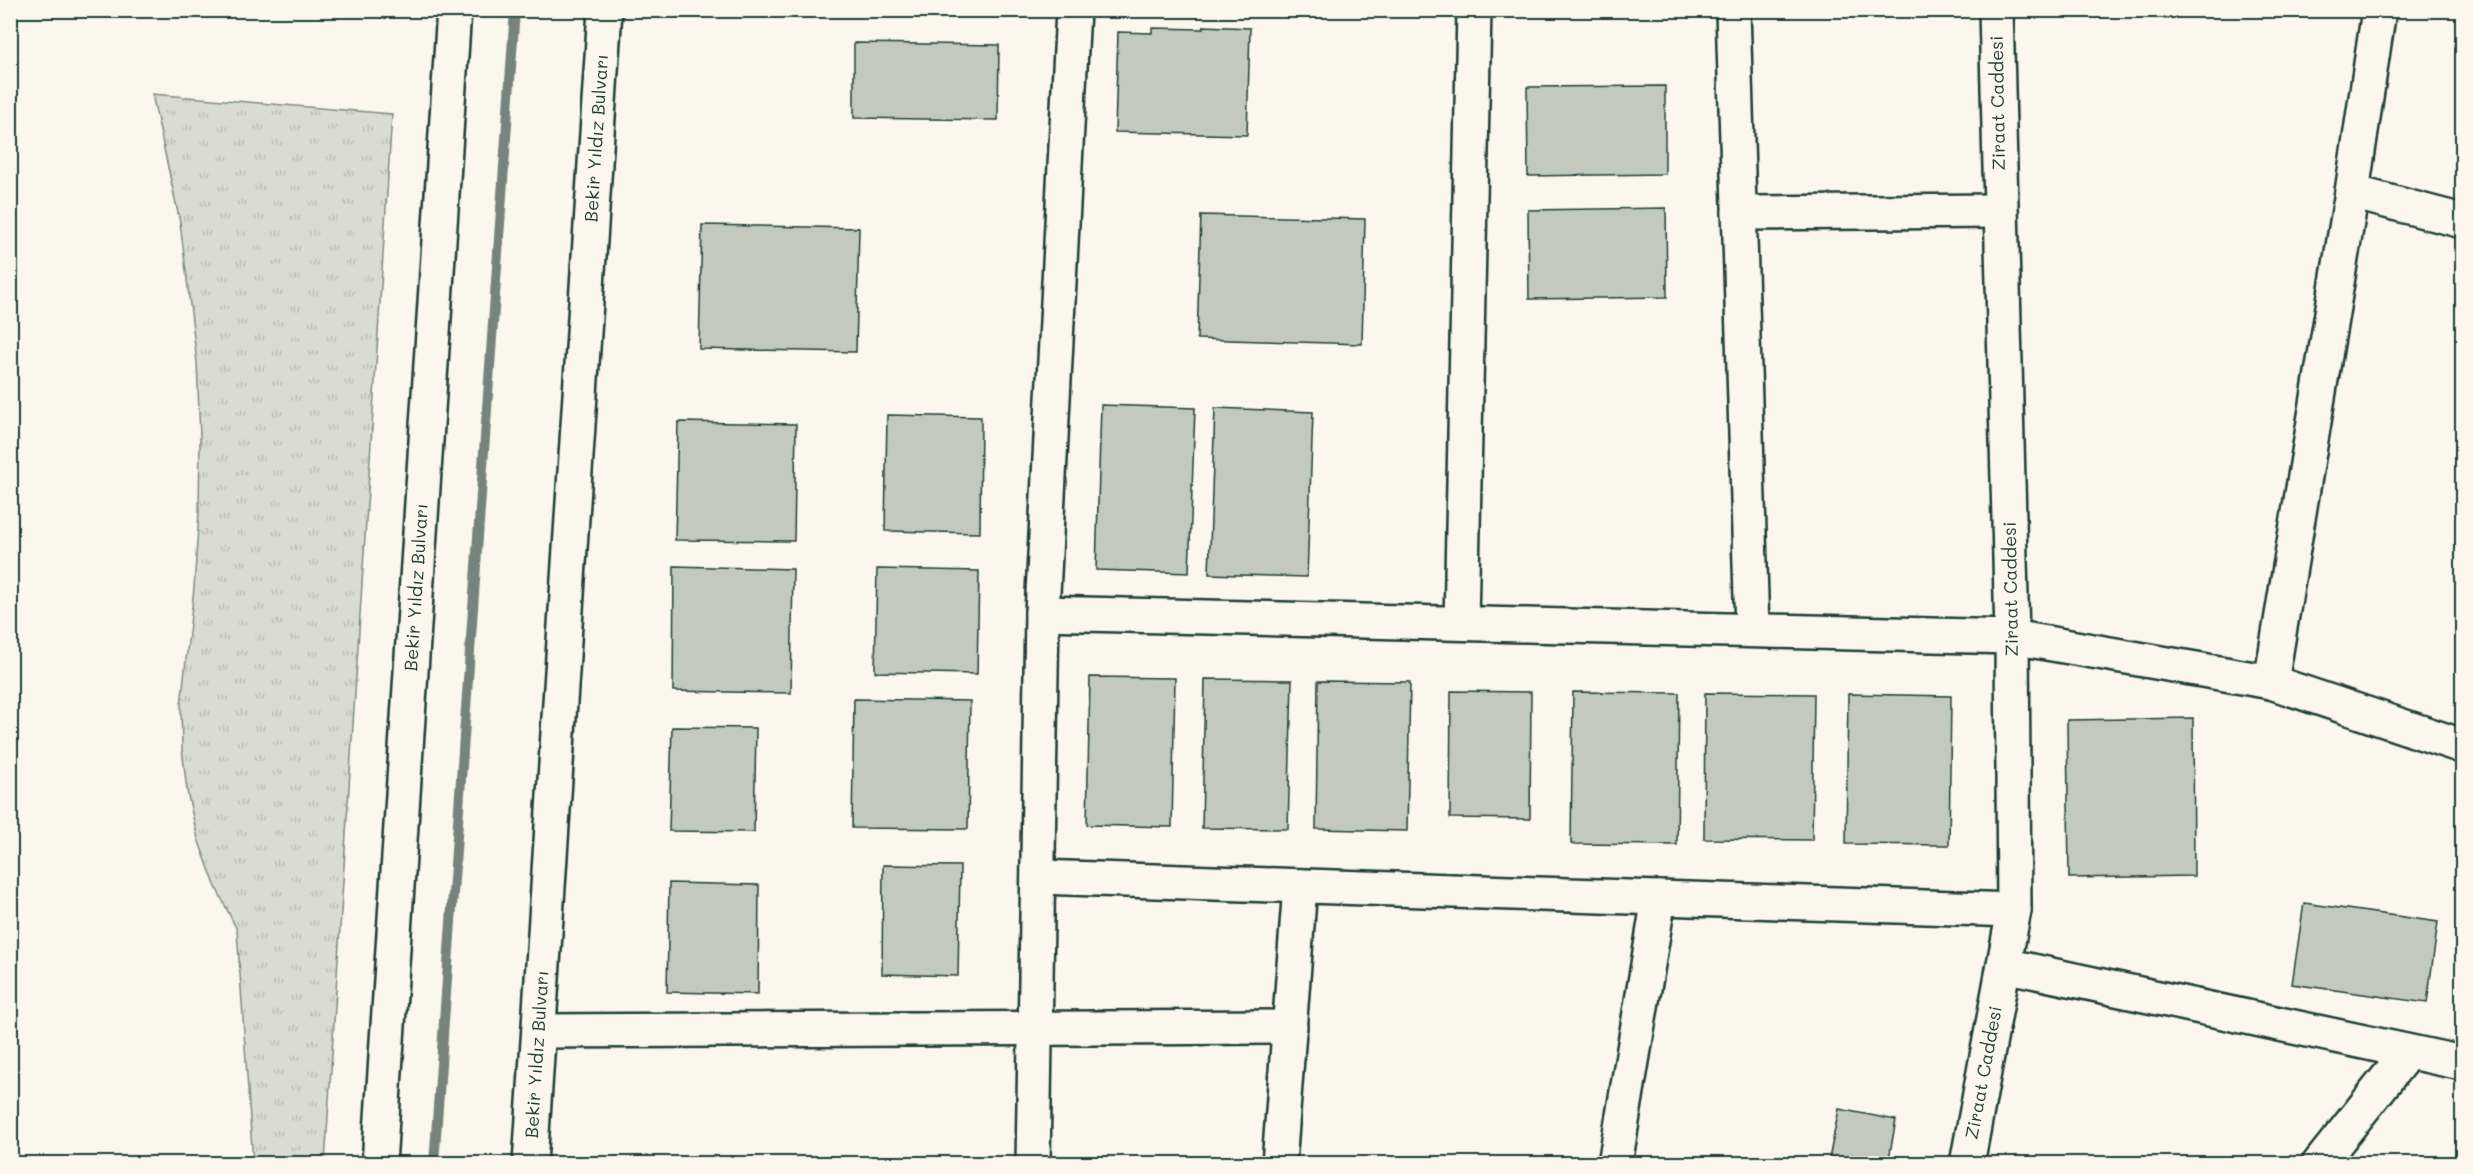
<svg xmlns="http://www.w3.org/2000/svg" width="2473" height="1174" font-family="Mali,sans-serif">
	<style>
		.grass { fill: url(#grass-tufts); stroke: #7d8c82; stroke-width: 1.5 }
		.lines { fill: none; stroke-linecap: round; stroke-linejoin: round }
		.stream { stroke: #74847b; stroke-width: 10 }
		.building { fill: #c4c9be; stroke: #1f3d34; stroke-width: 1.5 }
		.minor-casing { stroke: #1f3d34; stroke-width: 38 }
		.tertiary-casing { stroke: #1f3d34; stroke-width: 38 }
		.primary-casing { stroke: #1f3d34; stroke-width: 38 }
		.minor { stroke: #fbf7ec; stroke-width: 33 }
		.tertiary { stroke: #fbf7ec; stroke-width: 33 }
		.primary { stroke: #fbf7ec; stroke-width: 33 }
		.labels { text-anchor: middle; stroke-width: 4.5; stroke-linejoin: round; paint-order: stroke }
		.street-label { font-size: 18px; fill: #1f3d34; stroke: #fbf7ec }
	</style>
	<defs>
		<pattern id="grass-tufts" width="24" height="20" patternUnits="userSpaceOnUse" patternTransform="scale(1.5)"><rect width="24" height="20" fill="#dbdcd1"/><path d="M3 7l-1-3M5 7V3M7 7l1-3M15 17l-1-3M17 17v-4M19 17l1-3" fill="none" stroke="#bcbeb4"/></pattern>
	</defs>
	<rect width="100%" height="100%" fill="#fbf7ec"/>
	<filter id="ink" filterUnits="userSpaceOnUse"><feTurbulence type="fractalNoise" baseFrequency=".0167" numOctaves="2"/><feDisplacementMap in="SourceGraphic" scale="12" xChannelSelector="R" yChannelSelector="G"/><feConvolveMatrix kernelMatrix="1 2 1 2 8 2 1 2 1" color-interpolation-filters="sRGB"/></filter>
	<g filter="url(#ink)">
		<path class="grass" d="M152 94 392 114 325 1163H253L237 930 215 885 198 839 187 791 182 748 181 705 194 588 199 512 200 437 197 362 180 222Z"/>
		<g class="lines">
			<path class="stream" d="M434 1164 515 10"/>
		</g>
		<g class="building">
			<path d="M1203 26 1250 28 1247 135 1115 132 1118 32 1152 33V28L1203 29Z"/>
			<path d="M854 43 999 45 998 120 854 118Z"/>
			<path d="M1665 86V174L1528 176 1527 87Z"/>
			<path d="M1666 208 1667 297 1529 299 1528 210Z"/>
			<path d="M1201 215 1365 219 1362 344 1197 339Z"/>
			<path d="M702 225 859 228 856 352 699 349Z"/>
			<path d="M1101 405 1195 408 1189 573 1096 570Z"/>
			<path d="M1215 408 1313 412 1307 577 1209 574Z"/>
			<path d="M887 415 981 417 980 533 885 531Z"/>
			<path d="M678 422 796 424 794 541 675 540Z"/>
			<path d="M674 566 793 569 791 693 673 691Z"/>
			<path d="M877 569 979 571 977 674 875 672Z"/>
			<path d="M1090 677 1175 678 1172 827 1087 825Z"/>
			<path d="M1205 679 1292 680 1288 829 1202 828Z"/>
			<path d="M1318 681 1410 682 1407 831 1316 829Z"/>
			<path d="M1451 691 1531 692 1530 819 1450 818Z"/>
			<path d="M1573 692 1679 693 1677 845 1571 844Z"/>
			<path d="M1705 693 1814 694 1812 840 1704 839Z"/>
			<path d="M1848 694 1951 696 1949 845 1846 844Z"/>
			<path d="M854 699 970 701 968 829 852 828Z"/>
			<path d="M2193 718 2194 876 2069 878 2067 720Z"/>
			<path d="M672 727 756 728 754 832 669 831Z"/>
			<path d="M883 865 960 866 958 976 882 974Z"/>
			<path d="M669 883 759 885 758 994 667 992Z"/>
			<path d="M2304 903 2438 922 2427 1003 2292 984Z"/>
			<path d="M1839 1109 1896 1120 1888 1164H1828Z"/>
		</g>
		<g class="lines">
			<g class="minor-casing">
				<g id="minor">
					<path d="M1733 10 1752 630"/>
					<path d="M2352 192 2462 221"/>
					<path d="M1739 213 2000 211"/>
					<path d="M1042 613 2012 637 2271 682 2462 746"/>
					<path d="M1461 623 1474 10"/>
					<path d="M2271 682 2352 192 2379 10"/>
					<path d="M1038 877 2014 910"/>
					<path d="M2004 965 2462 1063"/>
					<path d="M539 1031 1290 1027"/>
					<path d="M1033 1164 1042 613 1073 10"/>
					<path d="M1279 1164 1300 886"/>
					<path d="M1615 1164 1659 898"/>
					<path d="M2319 1164 2408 1052"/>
				</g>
			</g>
			<g class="tertiary-casing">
				<g id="tertiary">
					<path id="s1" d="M1967 1164 2014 910 2012 637 1996 10"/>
				</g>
			</g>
			<g class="primary-casing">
				<g id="primary">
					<path id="s2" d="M379 1164 454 10"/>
					<path id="s3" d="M530 1164 605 10"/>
				</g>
			</g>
			<use href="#minor" class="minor"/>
			<use href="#tertiary" class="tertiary"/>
			<use href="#primary" class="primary"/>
		</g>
	</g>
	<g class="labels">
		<g class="street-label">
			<text transform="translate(1998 103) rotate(-91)" y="6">Ziraat Caddesi</text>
			<text dy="6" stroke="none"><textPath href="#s3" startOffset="1028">Bekir Yıldız Bulvarı</textPath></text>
			<text dy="6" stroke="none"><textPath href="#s2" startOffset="578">Bekir Yıldız Bulvarı</textPath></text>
			<text transform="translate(2011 589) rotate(-91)" y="6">Ziraat Caddesi</text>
			<text dy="6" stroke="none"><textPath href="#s3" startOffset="110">Bekir Yıldız Bulvarı</textPath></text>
			<text dy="6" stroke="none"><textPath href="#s1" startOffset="93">Ziraat Caddesi</textPath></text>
		</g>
	</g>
	<rect width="2473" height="1174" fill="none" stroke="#fbf7ec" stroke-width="36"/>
	<rect x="18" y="18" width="2437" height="1138" fill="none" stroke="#1f3d34" stroke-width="2" filter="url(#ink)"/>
</svg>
